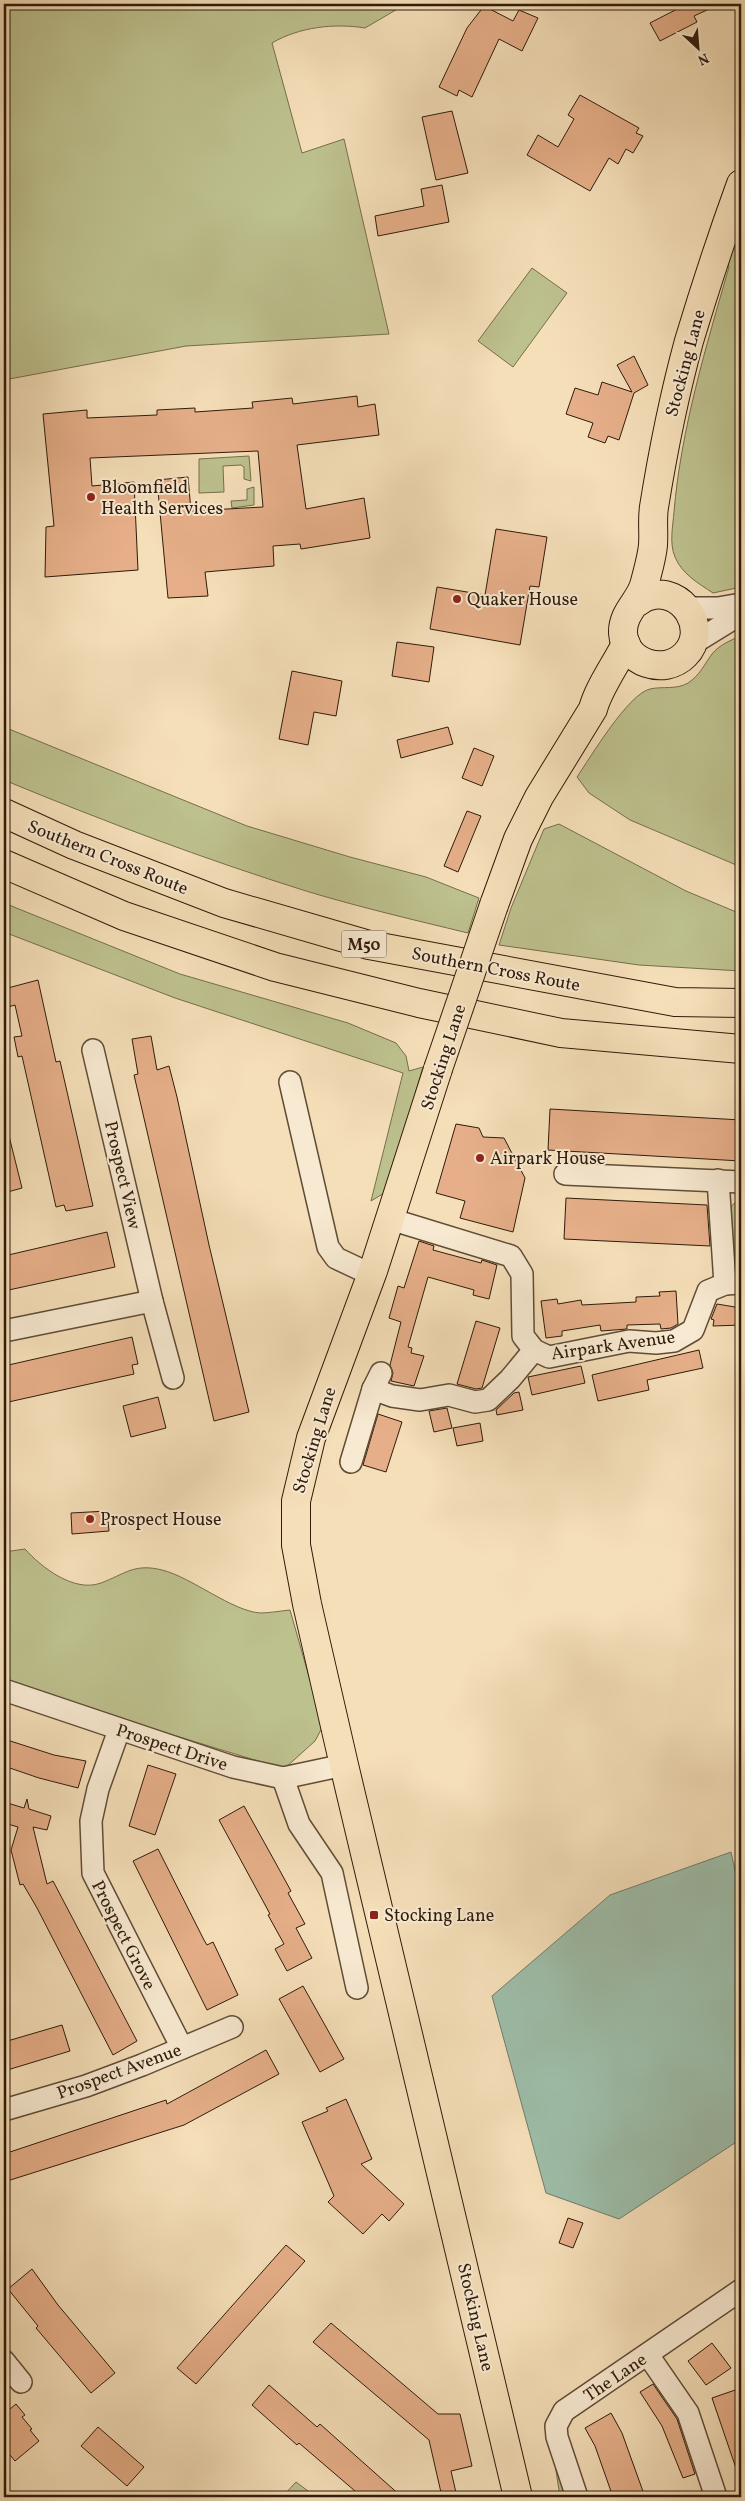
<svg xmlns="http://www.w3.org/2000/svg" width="745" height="2501" font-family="Vollkorn,serif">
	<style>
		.green { fill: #bdc18e; stroke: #766e4c }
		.water { fill: #9dbda9; stroke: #717c6a }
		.building { fill: #e6af89; stroke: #2f1b0b }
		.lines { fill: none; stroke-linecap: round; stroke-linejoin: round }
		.minor-casing { stroke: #604c36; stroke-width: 24 }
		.major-casing { stroke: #2f1b0b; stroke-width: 30 }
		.highway-casing { stroke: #2f1b0b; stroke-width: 30 }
		.minor { stroke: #f8ead2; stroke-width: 21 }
		.major { stroke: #f5dfb9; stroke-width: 28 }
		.highway { stroke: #f5dfb9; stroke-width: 28 }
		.major-bridge-casing { stroke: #2f1b0b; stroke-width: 30; stroke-linecap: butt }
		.major-bridge { stroke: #f5dfb9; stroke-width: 28 }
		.poi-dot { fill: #8f2418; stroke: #f8ead2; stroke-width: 2 }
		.labels { text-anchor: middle; stroke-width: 4; stroke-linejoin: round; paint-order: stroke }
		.shield { fill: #f8ead2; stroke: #6b5947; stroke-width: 1 }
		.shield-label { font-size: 16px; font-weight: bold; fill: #2f1b0b }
		.street-label { font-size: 18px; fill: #2f1b0b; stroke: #f8ead2 }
		.poi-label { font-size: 18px; fill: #2f1b0b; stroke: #f8ead2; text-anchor: start }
	</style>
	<rect width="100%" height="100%" fill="#f5dfb9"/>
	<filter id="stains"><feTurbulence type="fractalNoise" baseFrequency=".004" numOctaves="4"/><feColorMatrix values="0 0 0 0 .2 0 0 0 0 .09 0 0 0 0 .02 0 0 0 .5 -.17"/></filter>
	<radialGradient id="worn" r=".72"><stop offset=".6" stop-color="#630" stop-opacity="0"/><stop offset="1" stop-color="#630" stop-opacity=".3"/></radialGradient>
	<g class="green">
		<path d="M4 4H406L365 28C335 23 299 27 272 43L302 153 344 139 389 334 186 346 4 380Z"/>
		<path d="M741 217V587L713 593C698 583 682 574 675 557 669 543 673 526 674 512 681 429 706 347 729 267L726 260Z"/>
		<path d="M532 268 567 293 513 367 478 341Z"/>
		<path d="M249 456 251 481 244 479V467L241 465 223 466 224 492 199 493V459Z"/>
		<path d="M254 487V505L232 508 231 501 247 500V489Z"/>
		<path d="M741 636V867L630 820 589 793 577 777C590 758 628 694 650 689 663 686 676 690 688 683 700 675 704 665 712 654 719 645 731 640 741 636Z"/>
		<path d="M4 727 247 826 350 857 426 877 479 898 468 933C414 920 359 907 306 891 204 859 103 821 4 780Z"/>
		<path d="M559 824 686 891 741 914V971L639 965 499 945 511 908 544 829Z"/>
		<path d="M4 903 180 974 348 1023 396 1043 406 1056 409 1071 423 1067 386 1192 371 1201 403 1073 175 998 4 932Z"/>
		<path d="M741 1199V1274L733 1273 728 1209 737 1201Z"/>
		<path d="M25 1549C41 1567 74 1593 101 1583 125 1574 134 1563 162 1570 191 1577 232 1611 260 1613 269 1613 280 1611 290 1610L323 1726 315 1741 284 1769 62 1701 7 1681 4 1679V1552Z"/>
		<path d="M552 2444 568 2497H560Z"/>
		<path d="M296 2482 316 2497H282Z"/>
	</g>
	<path class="water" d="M731 1852 741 1898V2139L619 2219 546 2193 492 1996 610 1895Z"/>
	<g class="building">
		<path d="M687 4H720L694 16 697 22 660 41 650 23Z"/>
		<path d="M484 6 513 21 519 10 538 18 522 51 499 39 472 97 459 90 457 96 439 87 467 28Z"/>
		<path d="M580 95 639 128 636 133 643 136 633 153 626 149 618 164 609 158 590 191 527 155 538 135 558 147 574 119 568 115Z"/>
		<path d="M452 111 468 173 436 180 422 117Z"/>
		<path d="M442 185 449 222 378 236 375 216 424 206 421 189Z"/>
		<path d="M634 356 648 385 634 393 619 440 608 436 605 443 588 437 593 423 566 414 575 388 598 395 602 382 632 392 617 365Z"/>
		<path d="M357 396 358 407 375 404 379 435 297 445 306 509 364 498 370 538 301 549 300 544 273 546 274 566 205 572 208 596 168 598 157 480 188 477 191 511 263 507 258 451 90 458 92 486 134 482 138 570 45 577 46 527 54 526 43 414 87 410V418L157 415V410L195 408V412L253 408 252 402 292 398 293 404Z"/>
		<path d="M496 529 547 537 539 587 530 586 520 645 430 629 437 587 485 595Z"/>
		<path d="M397 642 434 647 429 682 392 676Z"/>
		<path d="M292 671 342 681 336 716 314 712 308 745 279 739Z"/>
		<path d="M448 727 453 744 401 758 397 740Z"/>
		<path d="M474 748 494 756 482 786 462 778Z"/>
		<path d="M467 811 481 816 458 872 444 866Z"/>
		<path d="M38 980 56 1062 60 1061 68 1096 93 1206 66 1211 64 1205 56 1207 22 1056 18 1057 14 1037 22 1036 15 1005 8 1007 4 989Z"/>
		<path d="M151 1036 157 1070 169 1066 177 1097 209 1245 249 1412 214 1421 134 1075 138 1074 132 1039Z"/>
		<path d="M550 1109 741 1120V1161L548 1150Z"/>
		<path d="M456 1124 479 1128 483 1137 504 1138 525 1178 513 1232 460 1218 465 1201 436 1193Z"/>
		<path d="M9 1136 22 1188 4 1193V1137Z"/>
		<path d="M566 1198 707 1205 710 1246 564 1239Z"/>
		<path d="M107 1232 115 1267 4 1291V1256Z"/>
		<path d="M419 1241 434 1246 433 1250 481 1263 482 1260 497 1265 489 1299 473 1295 474 1290 428 1277 408 1347 412 1348 411 1353 424 1356 414 1386 391 1381 393 1373 390 1365 401 1322 389 1318 398 1286 404 1288Z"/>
		<path d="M676 1291 678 1324 671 1328 661 1329 660 1324 627 1325V1329L601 1331 600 1325 562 1331V1336L546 1338 541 1301 557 1299 558 1304 581 1300 582 1305 636 1302V1297L660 1296 659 1292Z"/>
		<path d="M717 1304 741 1308V1325L713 1326 714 1320 711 1319Z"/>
		<path d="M476 1321 500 1328 482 1388 476 1389 457 1384Z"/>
		<path d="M132 1337 138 1364 132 1365 134 1374 4 1403V1366Z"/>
		<path d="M699 1350 703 1368 647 1380 649 1390 598 1401 592 1375Z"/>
		<path d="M581 1366 585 1383 532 1395 528 1377Z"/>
		<path d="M519 1392 523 1410 497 1415 496 1410 514 1393Z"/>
		<path d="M158 1397 166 1428 131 1437 123 1406Z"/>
		<path d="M447 1408 452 1428 434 1432 429 1411Z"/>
		<path d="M378 1414 402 1422 386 1472 363 1465Z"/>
		<path d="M480 1423 483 1441 457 1446 453 1428Z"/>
		<path d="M107 1511 109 1531 72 1534 71 1513Z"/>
		<path d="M4 1739 54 1755 86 1761 78 1788 39 1778 4 1766Z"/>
		<path d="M148 1765 176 1774 155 1835 129 1826Z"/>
		<path d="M27 1799 29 1809 51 1816 47 1830 33 1827 47 1884 53 1881 137 2041 113 2055 37 1908 23 1884 20 1885 11 1850 18 1827 4 1823V1802L24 1808Z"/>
		<path d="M244 1806 274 1860 291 1891 288 1893 305 1924 296 1928 312 1958 287 1971 275 1949 284 1944 268 1915 270 1914 219 1820Z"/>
		<path d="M158 1849 204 1940 207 1945 213 1942 238 1995 207 2010 133 1861Z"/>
		<path d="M303 1986 344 2059 320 2072 279 1999Z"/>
		<path d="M62 2025 70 2051 4 2071V2042Z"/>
		<path d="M266 2050 279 2074 184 2125 4 2182V2154L166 2100 167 2104Z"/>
		<path d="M346 2099 372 2159 361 2164 404 2204 389 2221 382 2214 363 2234 328 2202 334 2196 302 2122 328 2111 326 2108Z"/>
		<path d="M568 2218 583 2223 573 2248 559 2243Z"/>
		<path d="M286 2245 305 2261 196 2384 177 2368Z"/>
		<path d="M32 2269 58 2305 115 2373 91 2393 36 2328 38 2326 8 2289Z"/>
		<path d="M331 2323 438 2414H460L472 2466 451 2471 457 2497H442L429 2440 313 2342Z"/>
		<path d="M712 2343 731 2368 706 2385 688 2361Z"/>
		<path d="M653 2384 677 2419 695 2474 683 2478 662 2426 640 2392Z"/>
		<path d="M269 2385 317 2427 320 2424 402 2497H362L299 2443 297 2445 252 2405Z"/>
		<path d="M741 2388V2477H739L712 2398Z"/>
		<path d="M16 2404 25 2415 22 2417 32 2429 30 2430 39 2441 15 2461 4 2448V2414Z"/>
		<path d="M611 2413 622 2433 645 2497H613L595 2446 585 2428Z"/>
		<path d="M98 2427 144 2467 127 2486 81 2446Z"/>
	</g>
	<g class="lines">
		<g class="minor-casing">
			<g id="minor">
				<path d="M687 608H718L741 604"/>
				<path d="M692 644 741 614"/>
				<path d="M93 1050 152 1301 173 1378"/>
				<path d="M290 1082 328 1247 336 1258 372 1275"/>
				<path d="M565 1174 741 1182"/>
				<path d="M718 1180 725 1284"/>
				<path d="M390 1219 511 1256 522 1274 523 1336 534 1350 549 1357 629 1341 656 1343 674 1341 693 1330 708 1291 725 1284 741 1283"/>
				<path d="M4 1331 152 1301"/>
				<path d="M373 1389 392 1396 420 1400 449 1395 475 1402 488 1400 510 1379 534 1350"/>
				<path d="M351 1462 373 1389 381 1373"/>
				<path d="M4 1690 233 1767 283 1778 344 1765"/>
				<path d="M119 1730 98 1789 91 1821 93 1873 182 2048"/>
				<path d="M283 1778 299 1824 332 1873 357 1988"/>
				<path d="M4 2110 86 2086 142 2065 232 2027"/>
				<path d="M648 2355 688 2413 716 2497"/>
				<path d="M4 2361 21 2382"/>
				<path d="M577 2497 557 2437 556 2426 564 2411 741 2290"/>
			</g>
		</g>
		<g class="major-casing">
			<g id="major">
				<path d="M636 603C640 601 644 597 649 596 683 586 710 630 685 655 664 676 625 663 623 633 622 612 641 601 645 582 648 570 652 557 653 545 654 533 652 520 654 507 663 451 674 396 689 341 705 288 722 236 741 184"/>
				<path d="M494 905 518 839 539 797 593 709C598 689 616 664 626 644"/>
				<path d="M438 1069 373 1271 311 1438 296 1501V1545L307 1604 344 1765 518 2497"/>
			</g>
		</g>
		<g class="highway-casing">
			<g id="highway">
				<path d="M4 813 74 845 224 903 369 945 675 1002 741 1003"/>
				<path d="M4 864 124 916 275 967 419 1003 561 1033 741 1049"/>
			</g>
		</g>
		<use href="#minor" class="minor"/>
		<use href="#major" class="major"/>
		<use href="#highway" class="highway"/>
		<g class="major-bridge-casing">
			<path id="major-bridge" d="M438 1069 494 905"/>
		</g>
		<use href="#major-bridge" class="major-bridge"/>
	</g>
	<g class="poi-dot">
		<circle cx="91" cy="497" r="5"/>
		<circle cx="457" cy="599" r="5"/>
		<circle cx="480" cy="1158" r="5"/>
		<circle cx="90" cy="1519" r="5"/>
		<rect x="369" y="1910" width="10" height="10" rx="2.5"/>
	</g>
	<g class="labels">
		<rect class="shield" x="341.5" y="930.5" width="45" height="27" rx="4"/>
		<g class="shield-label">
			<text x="364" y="950">M50</text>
		</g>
		<g class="street-label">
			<text transform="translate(685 363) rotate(-75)" y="6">Stocking Lane</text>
			<text transform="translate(108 857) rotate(22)" y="6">Southern Cross Route</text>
			<text transform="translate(496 969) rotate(11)" y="6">Southern Cross Route</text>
			<text transform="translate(443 1057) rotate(-72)" y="6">Stocking Lane</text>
			<text transform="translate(123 1175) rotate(77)" y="6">Prospect View</text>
			<text transform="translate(613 1345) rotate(-8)" y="6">Airpark Avenue</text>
			<text transform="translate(314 1440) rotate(-73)" y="6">Stocking Lane</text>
			<text transform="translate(172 1747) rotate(18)" y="6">Prospect Drive</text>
			<text transform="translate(124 1935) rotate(63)" y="6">Prospect Grove</text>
			<text transform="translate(119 2071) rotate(-20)" y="6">Prospect Avenue</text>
			<text transform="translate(476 2317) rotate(77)" y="6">Stocking Lane</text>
			<text transform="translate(615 2377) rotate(-34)" y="6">The Lane</text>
		</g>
		<g class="poi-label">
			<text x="101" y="493">Bloomfield<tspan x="101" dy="21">Health Services</tspan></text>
			<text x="467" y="605">Quaker House</text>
			<text x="490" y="1164">Airpark House</text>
			<text x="100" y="1525">Prospect House</text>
			<text x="384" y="1921">Stocking Lane</text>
		</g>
	</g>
	<rect width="745" height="2501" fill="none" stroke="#f5dfb9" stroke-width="20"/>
	<rect x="5" y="5" width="735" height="2491" fill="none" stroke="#2f1b0b" stroke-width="2.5"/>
	<rect x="10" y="10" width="725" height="2481" fill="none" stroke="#2f1b0b"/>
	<g transform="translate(698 48) rotate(154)" stroke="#f8ead2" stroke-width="4" paint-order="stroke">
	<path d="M0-4L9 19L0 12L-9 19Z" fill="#2f1b0b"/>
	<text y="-8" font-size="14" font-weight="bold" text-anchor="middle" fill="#2f1b0b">N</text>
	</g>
	<rect width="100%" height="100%" filter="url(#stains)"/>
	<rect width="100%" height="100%" fill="url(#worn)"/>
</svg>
